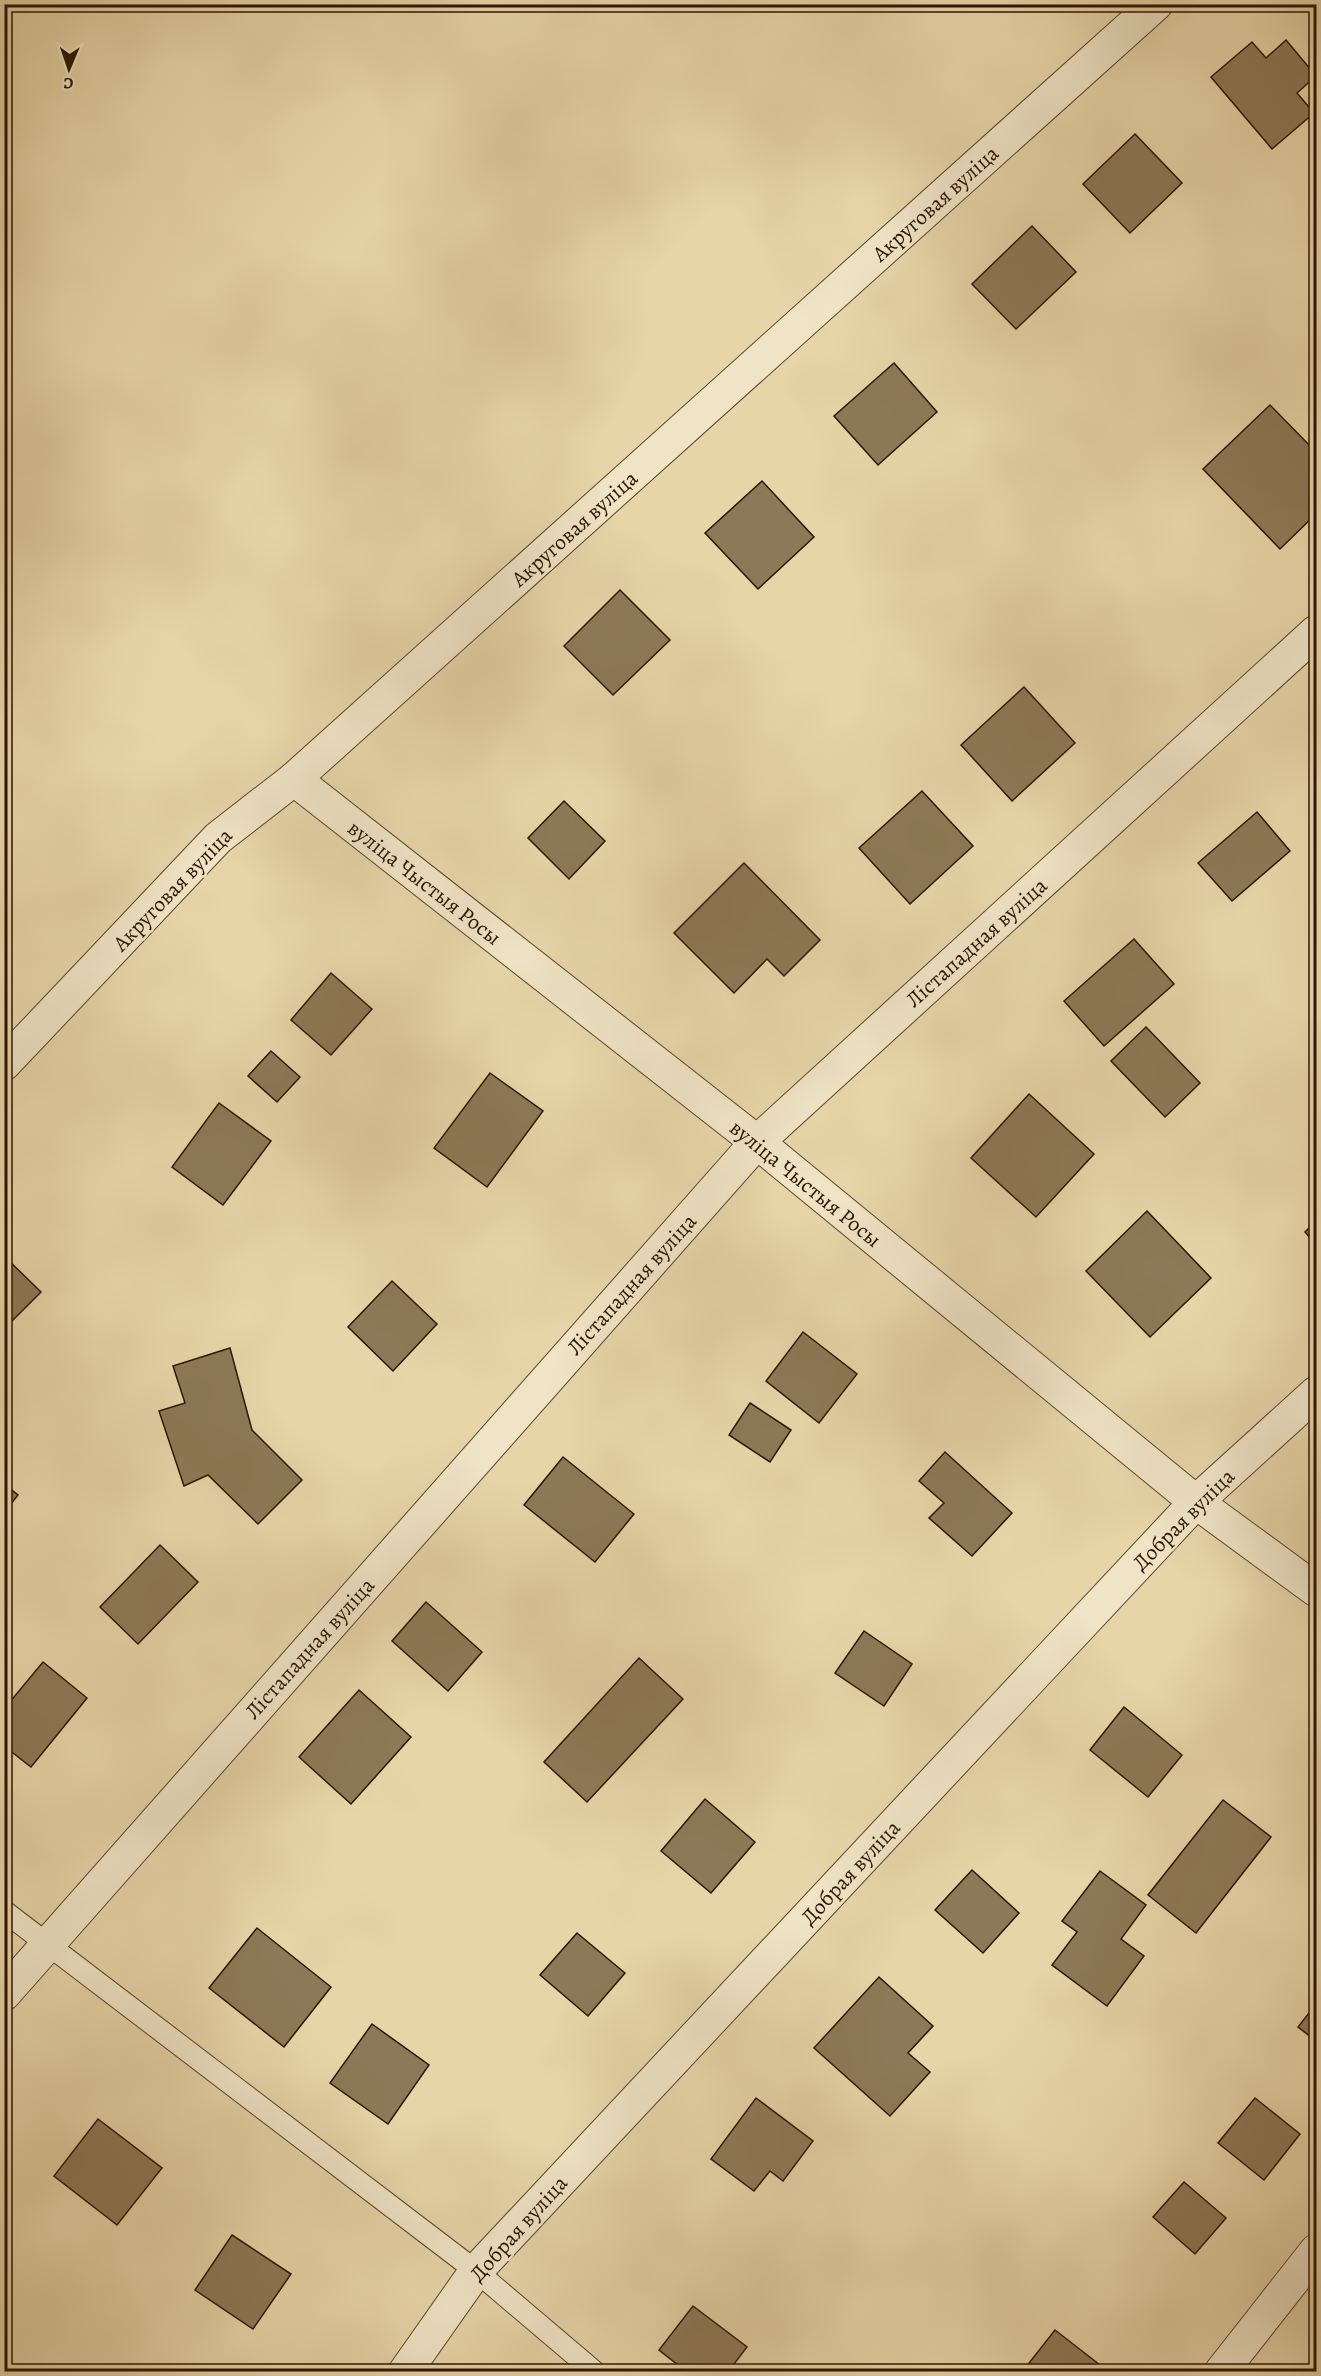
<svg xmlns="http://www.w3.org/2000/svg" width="1321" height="2376" font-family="Alegreya,serif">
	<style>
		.building { fill: #8d7957; stroke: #2c1500; stroke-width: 1.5 }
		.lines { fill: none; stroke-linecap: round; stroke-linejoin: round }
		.lane-casing { stroke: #5b452a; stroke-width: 23 }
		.street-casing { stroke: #5b452a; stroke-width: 35 }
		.lane { stroke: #efe4c6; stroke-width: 21 }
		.street { stroke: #efe4c6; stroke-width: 33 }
		.labels { text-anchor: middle; stroke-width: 5; stroke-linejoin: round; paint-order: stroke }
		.street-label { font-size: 22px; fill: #2c1500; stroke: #efe4c6 }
	</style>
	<rect width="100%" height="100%" fill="#e7d5a8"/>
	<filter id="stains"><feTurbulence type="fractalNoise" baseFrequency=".00333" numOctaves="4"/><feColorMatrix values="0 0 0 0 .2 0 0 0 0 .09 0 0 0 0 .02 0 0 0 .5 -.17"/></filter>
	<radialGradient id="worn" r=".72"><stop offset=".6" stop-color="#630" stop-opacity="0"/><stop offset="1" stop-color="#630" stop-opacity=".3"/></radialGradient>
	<g class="building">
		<path d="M1286 40 1316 76 1297 93 1314 113 1272 149 1211 77 1252 42 1266 58Z"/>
		<path d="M1135 134 1182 183 1130 233 1083 184Z"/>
		<path d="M1032 226 1076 272 1016 329 972 284Z"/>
		<path d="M894 363 937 412 878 465 834 416Z"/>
		<path d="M1270 405 1316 452V514L1280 549 1203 469Z"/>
		<path d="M762 481 814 537 758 589 705 533Z"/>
		<path d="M620 590 670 640 613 695 564 646Z"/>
		<path d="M1024 687 1075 743 1012 801 961 745Z"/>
		<path d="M922 791 973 846 910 904 859 848Z"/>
		<path d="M564 801 605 841 569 879 528 838Z"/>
		<path d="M1257 812 1290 851 1232 901 1198 863Z"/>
		<path d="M744 863 820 940 784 976 767 959 734 993 674 933Z"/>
		<path d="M1134 939 1174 984 1104 1046 1064 1001Z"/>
		<path d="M331 973 372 1009 331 1055 291 1020Z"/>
		<path d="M1146 1027 1200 1083 1165 1117 1111 1061Z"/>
		<path d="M271 1051 300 1077 277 1102 248 1076Z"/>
		<path d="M490 1073 543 1111 487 1187 434 1148Z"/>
		<path d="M1029 1094 1094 1154 1036 1217 971 1158Z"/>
		<path d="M219 1103 271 1141 223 1205 172 1167Z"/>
		<path d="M1147 1211 1211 1278 1150 1337 1086 1271Z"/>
		<path d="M1316 1221V1245L1305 1232Z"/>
		<path d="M4 1256 41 1292 4 1329Z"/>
		<path d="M392 1281 437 1324 393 1371 348 1327Z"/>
		<path d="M803 1332 857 1374 819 1423 766 1381Z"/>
		<path d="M230 1348 252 1430 302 1480 258 1524 208 1475 184 1486 159 1411 185 1403 173 1366Z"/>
		<path d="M750 1403 791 1430 770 1462 729 1435Z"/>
		<path d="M945 1452 1012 1513 972 1556 929 1518 944 1503 919 1481Z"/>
		<path d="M563 1457 634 1514 595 1562 524 1505Z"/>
		<path d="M4 1484 18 1495 4 1513Z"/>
		<path d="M160 1545 198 1582 138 1644 100 1607Z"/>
		<path d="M426 1602 482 1652 448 1691 392 1641Z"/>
		<path d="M864 1631 912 1664 884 1706 835 1673Z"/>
		<path d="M639 1658 683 1699 587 1802 544 1762Z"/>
		<path d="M43 1662 87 1698 31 1767 4 1746V1709Z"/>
		<path d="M359 1690 411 1737 351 1804 299 1757Z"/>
		<path d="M1124 1707 1182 1755 1148 1797 1090 1750Z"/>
		<path d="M705 1799 755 1842 711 1893 661 1851Z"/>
		<path d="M1223 1800 1271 1837 1196 1933 1148 1895Z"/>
		<path d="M972 1870 1019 1913 983 1953 935 1910Z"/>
		<path d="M1100 1871 1146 1905 1121 1939 1144 1956 1107 2006 1052 1965 1077 1932 1062 1921Z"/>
		<path d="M257 1928 331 1987 284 2047 209 1988Z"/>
		<path d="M577 1933 625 1973 588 2016 540 1975Z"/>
		<path d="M879 1977 933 2026 908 2053 930 2072 890 2116 814 2048Z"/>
		<path d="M1316 2004V2041L1298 2027Z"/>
		<path d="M372 2024 429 2065 388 2124 330 2083Z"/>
		<path d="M756 2098 813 2141 783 2181 770 2171 754 2191 711 2159Z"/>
		<path d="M1255 2098 1300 2134 1264 2180 1218 2143Z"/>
		<path d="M98 2119 162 2168 117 2225 54 2176Z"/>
		<path d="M1184 2182 1226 2218 1195 2254 1153 2217Z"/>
		<path d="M232 2235 291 2274 253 2329 195 2290Z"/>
		<path d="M693 2306 747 2347 728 2372H687L659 2350Z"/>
		<path d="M1055 2330 1109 2372H1022Z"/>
	</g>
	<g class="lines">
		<g class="lane-casing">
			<path id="lane" d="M4 1911 476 2271 595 2372"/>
		</g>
		<g class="street-casing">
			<g id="street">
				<path d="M294 779 757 1142 1196 1502 1316 1590"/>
				<path d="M4 1064 218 838 294 779 1156 4"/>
				<path d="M4 1994 757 1142 1316 632"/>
				<path d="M405 2372 476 2271 1196 1502 1316 1393"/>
				<path d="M1221 2372 1316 2251"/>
			</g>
		</g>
		<use href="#lane" class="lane"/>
		<use href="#street" class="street"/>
	</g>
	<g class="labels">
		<g class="street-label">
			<text transform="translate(935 203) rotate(-42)" y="8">Акруговая вуліца</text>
			<text transform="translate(574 528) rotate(-42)" y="8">Акруговая вуліца</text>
			<text transform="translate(425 882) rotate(38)" y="8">вуліца Чыстыя Росы</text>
			<text transform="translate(172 889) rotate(-46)" y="8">Акруговая вуліца</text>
			<text transform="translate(976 942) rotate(-42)" y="8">Лістападная вуліца</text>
			<text transform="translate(806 1183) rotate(39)" y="8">вуліца Чыстыя Росы</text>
			<text transform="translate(631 1284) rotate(-48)" y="8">Лістападная вуліца</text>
			<text transform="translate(1183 1519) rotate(-45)" y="8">Добрая вуліца</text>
			<text transform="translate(309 1648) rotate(-48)" y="8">Лістападная вуліца</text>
			<text transform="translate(850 1872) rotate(-47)" y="8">Добрая вуліца</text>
			<text transform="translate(518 2228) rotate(-48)" y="8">Добрая вуліца</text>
		</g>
	</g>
	<rect width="1321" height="2376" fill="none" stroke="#e7d5a8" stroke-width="24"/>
	<rect x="6" y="6" width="1309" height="2364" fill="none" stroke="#2c1500" stroke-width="3"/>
	<rect x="12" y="12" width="1297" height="2352" fill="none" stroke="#2c1500" stroke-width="1.5"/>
	<g transform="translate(69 69) rotate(182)" stroke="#efe4c6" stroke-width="4.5" paint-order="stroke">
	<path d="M0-4.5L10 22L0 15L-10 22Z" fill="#2c1500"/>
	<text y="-9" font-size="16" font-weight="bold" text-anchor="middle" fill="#2c1500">С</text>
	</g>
	<rect width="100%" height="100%" filter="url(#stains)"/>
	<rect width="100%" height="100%" fill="url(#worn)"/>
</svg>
